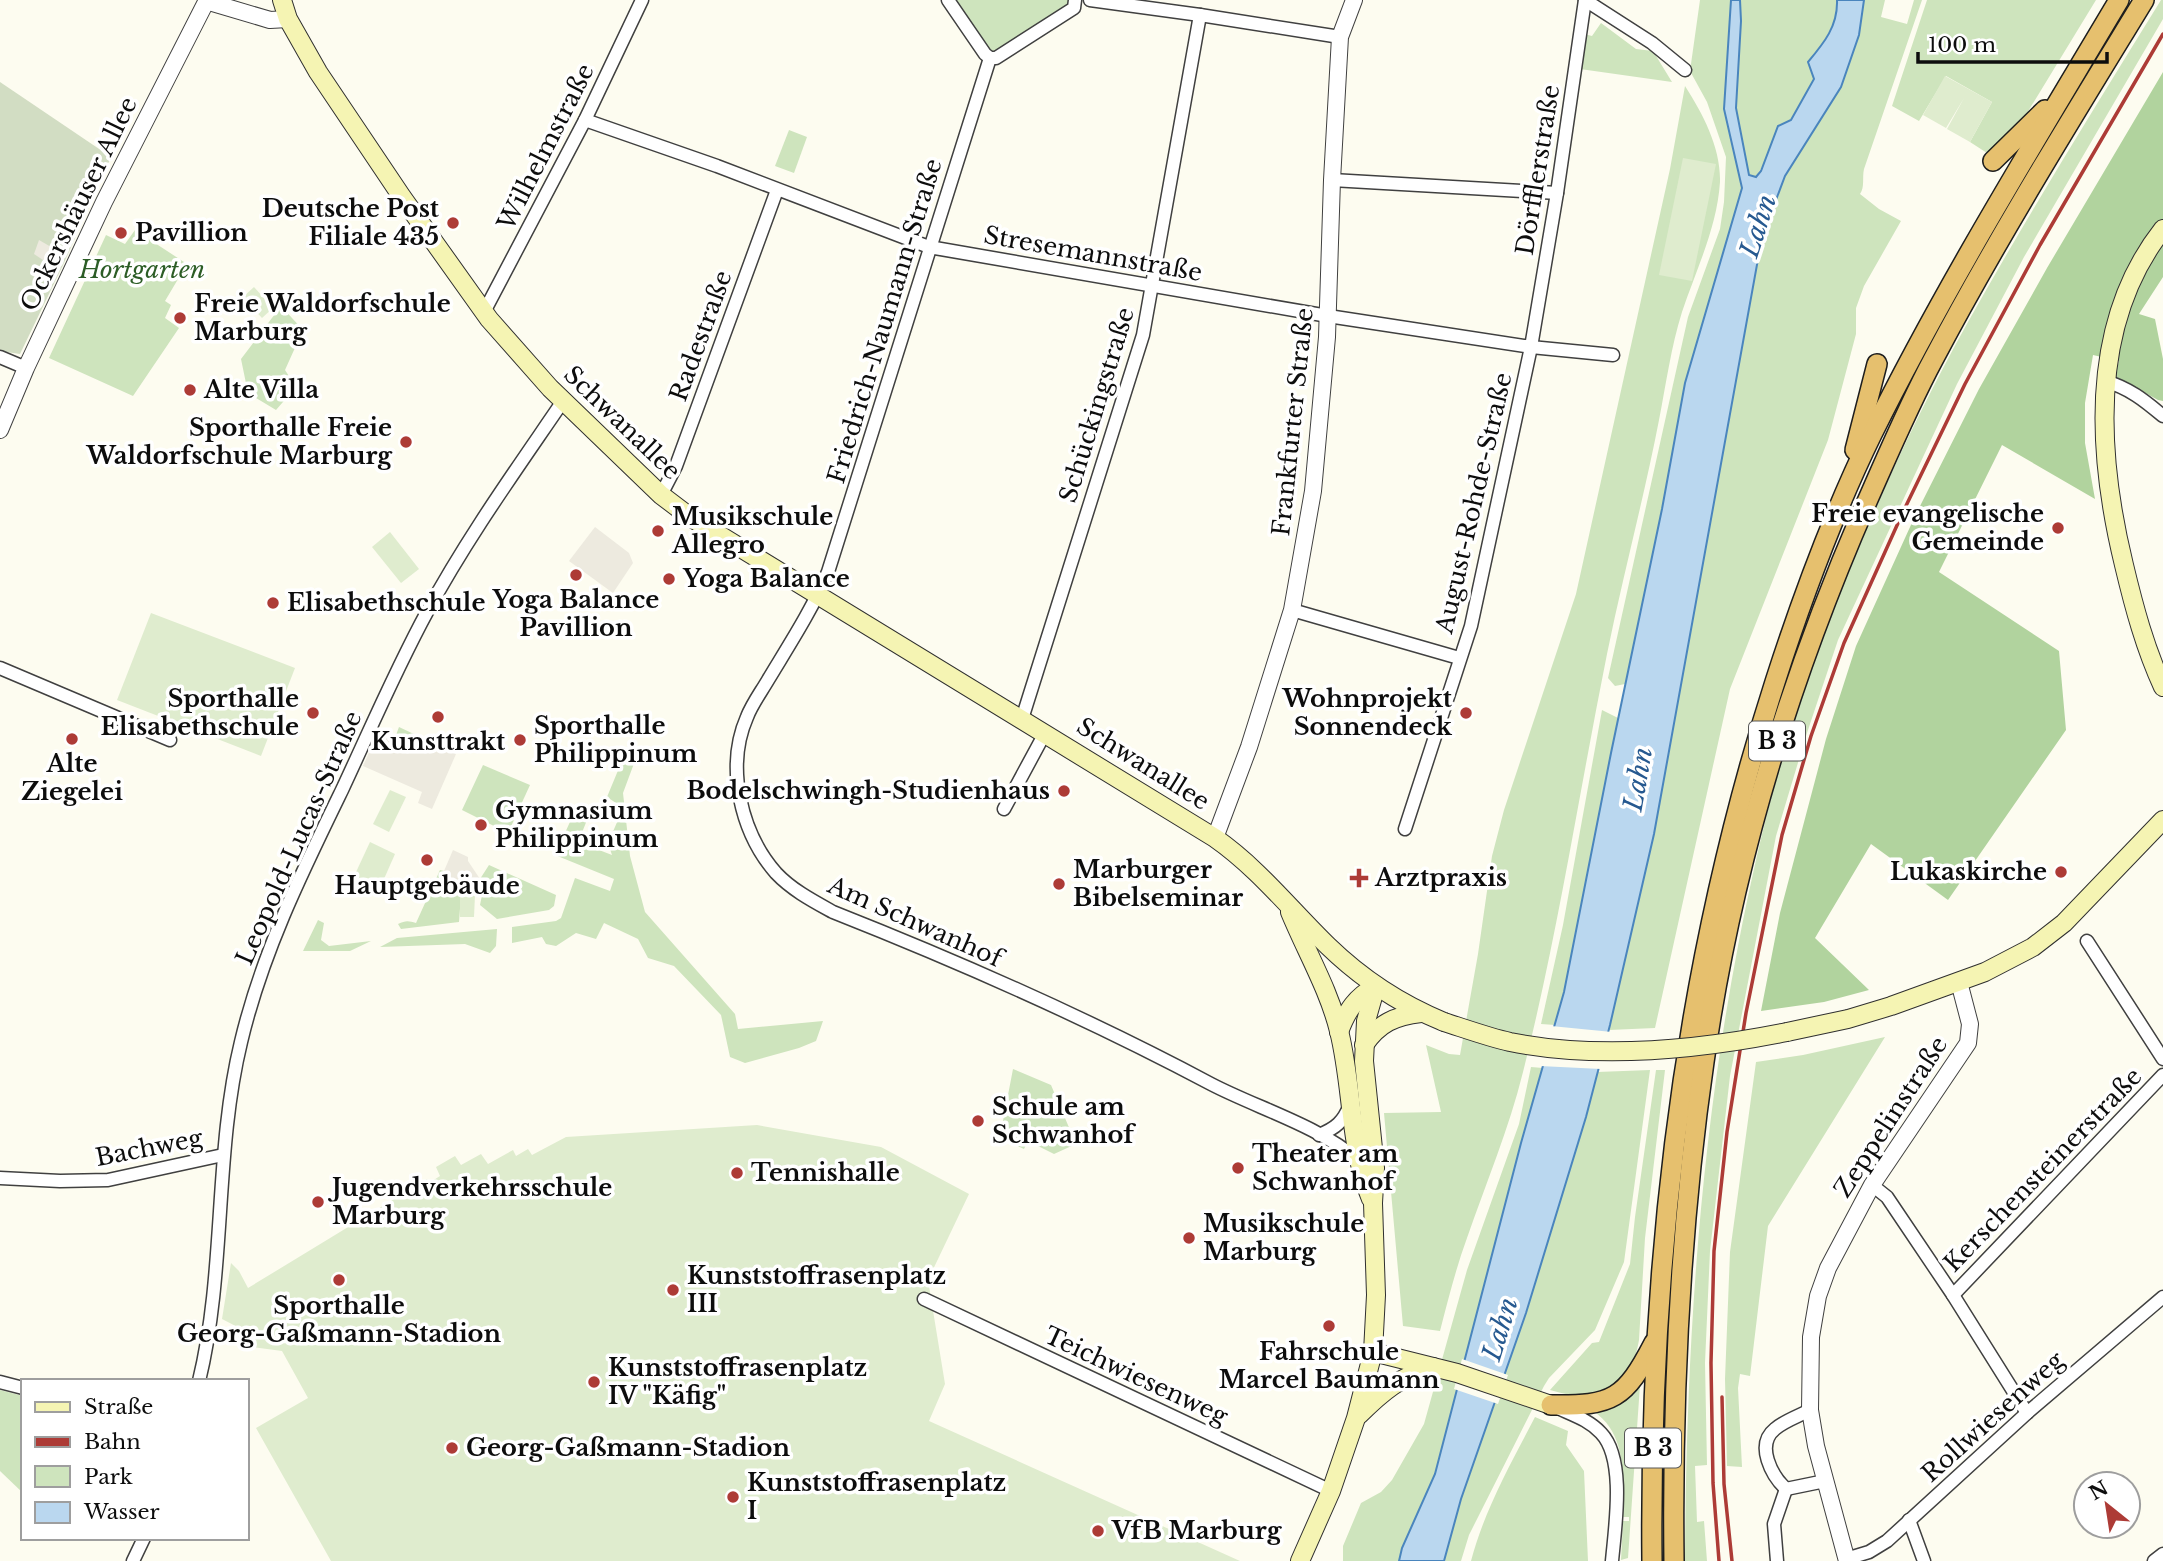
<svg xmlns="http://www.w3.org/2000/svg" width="2163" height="1561" font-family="'Libre Baskerville',serif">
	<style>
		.green { fill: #cee4bd }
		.forest { fill: #b1d39e }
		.cemetery { fill: #d2ddc3 }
		.pitch { fill: #dfecce }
		.plaza { fill: #edeadf }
		.water { fill: #bad7ef; stroke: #4a85bd; stroke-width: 2 }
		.pier { fill: #fdfcf0 }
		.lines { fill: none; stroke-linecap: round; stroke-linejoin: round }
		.minor-casing { stroke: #404040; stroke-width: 15 }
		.tertiary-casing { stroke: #404040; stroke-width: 18 }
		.secondary-casing { stroke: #2f2f2f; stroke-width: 20 }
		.trunk-casing { stroke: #1e1e1e; stroke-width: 22 }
		.minor { stroke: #fff; stroke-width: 12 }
		.tertiary { stroke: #fff; stroke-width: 16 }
		.secondary { stroke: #f5f4b3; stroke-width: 18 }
		.trunk { stroke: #e6c06e; stroke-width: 19 }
		.rail { stroke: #ad3b36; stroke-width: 3.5 }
		.secondary-bridge-casing { stroke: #2f2f2f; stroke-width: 20; stroke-linecap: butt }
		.secondary-bridge { stroke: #f5f4b3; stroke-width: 18 }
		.poi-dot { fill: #ad3b36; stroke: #fff; stroke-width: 2.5 }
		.labels { text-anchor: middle; stroke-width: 7; stroke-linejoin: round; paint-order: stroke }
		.shield { fill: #fff; stroke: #565656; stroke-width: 2 }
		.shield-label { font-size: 23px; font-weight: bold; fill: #0d0d0d }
		.street-label { font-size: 24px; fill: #0d0d0d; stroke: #fff }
		.poi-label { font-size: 24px; font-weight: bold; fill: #0d0d0d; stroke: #fff; text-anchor: start }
		.park-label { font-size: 24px; font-style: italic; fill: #2c5d26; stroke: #fff }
		.water-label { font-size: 26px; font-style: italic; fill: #265990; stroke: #fff }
	</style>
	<rect width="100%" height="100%" fill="#fdfcf0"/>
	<g class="green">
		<path d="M952 0H1072V7L993 56Z"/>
		<path d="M1700 0H1731L1724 109 1742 188 1685 383 1662 509 1625 684 1615 686 1608 678 1688 317 1720 229 1724 202 1726 157 1707 102 1690 71Z"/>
		<path d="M1740 0H1837C1838 26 1824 43 1808 62L1815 79 1756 177 1749 176 1736 108 1741 21Z"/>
		<path d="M1864 0H1885L1881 17 1907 24 1914 0H1922L1864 169C1862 178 1865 187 1860 194L1879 209 1901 221 1864 286 1856 308V334L1828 440 1730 689 1655 1028 1609 1030 1654 834 1762 237 1785 176 1841 87 1859 35Z"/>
		<path d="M1927 0H2096L2024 118 1987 153 1970 142 1992 102 1946 76 1919 121 1892 106Z"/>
		<path d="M2161 0H2163V19L2024 257 1957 384 1838 640 1806 736 1776 836 1730 1076 1710 1251 1705 1363 1707 1465 1695 1466 1697 1522 1704 1521 1707 1561H1685C1686 1355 1699 1149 1738 946 1758 843 1783 739 1821 641 1862 534 1912 422 1968 322 2029 213 2095 107 2161 0Z"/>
		<path d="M1601 23 1636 49 1653 51 1672 82 1580 69 1584 34 1592 36Z"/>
		<path d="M1685 86C1703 114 1721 148 1720 182 1717 228 1696 270 1682 312 1671 347 1666 384 1659 420 1644 498 1623 575 1607 654 1579 793 1558 934 1523 1072 1509 1129 1486 1183 1467 1238 1456 1268 1448 1300 1440 1331L1403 1326 1384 1113 1441 1112 1426 1045 1449 1054 1460 1055 1478 954 1492 856 1504 810 1576 594 1670 169Z"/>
		<path d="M789 130 807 137 794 173 775 166Z"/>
		<path d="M135 230 187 264 165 301 171 305 165 318 179 328 133 396 49 358 106 235 125 244Z"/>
		<path d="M281 306 303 330 285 370 296 387 276 410 248 393 241 359Z"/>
		<path d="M1602 710 1618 718 1564 992 1555 1025 1541 1024 1563 925Z"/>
		<path d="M399 727 435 744 431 751 396 735Z"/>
		<path d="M629 744 639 750 623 793 630 856 645 912 735 1014 738 1029 823 1021 816 1041 799 1048 745 1063 730 1057 721 1015 674 966 648 958 638 939 604 923 596 939 576 933 556 946 546 944 542 937 512 943V927L556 921 561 918 575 878 610 891 614 879 555 855 574 813 587 820 579 840 586 845 612 855 608 843 618 820 616 803 607 797Z"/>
		<path d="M483 765 530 785 508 833 462 810Z"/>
		<path d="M489 865 556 895 554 906 549 910 497 919 480 905 483 890 480 879Z"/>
		<path d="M440 870 444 871 449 878 466 883 471 888 467 895H461L459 922 401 929 398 924C406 920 409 921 416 923Z"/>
		<path d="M318 920 324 923 321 940 329 946 371 941 350 951H303Z"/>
		<path d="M497 929 496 946 490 953 465 944 380 947 397 938Z"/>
		<path d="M1885 1037 1768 1226 1750 1376 1740 1374 1738 1388 1742 1467 1727 1466 1725 1379 1730 1252 1756 1062 1803 1055Z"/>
		<path d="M1531 1067 1543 1068 1521 1143 1435 1474 1402 1548 1399 1561H1343V1546L1361 1503 1381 1492 1392 1480 1424 1424 1467 1270 1519 1124Z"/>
		<path d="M1013 1069 1051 1085 1076 1144 1054 1154 1028 1141 1024 1149 1001 1138 1003 1121Z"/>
		<path d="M1650 1070 1624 1262 1595 1330 1549 1378 1544 1386 1469 1535 1461 1561H1444L1461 1499 1586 1117 1597 1072Z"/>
		<path d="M1656 1070H1665L1645 1238 1639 1340C1630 1393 1599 1405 1550 1390L1592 1343 1599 1342 1630 1264 1635 1217Z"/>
		<path d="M1638 1384 1640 1385 1628 1558 1621 1560 1623 1521H1629V1517H1623C1622 1479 1629 1435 1593 1411Z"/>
		<path d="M0 1390 23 1396V1493L0 1471Z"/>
		<path d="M1535 1417 1568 1431 1566 1445 1584 1471 1588 1561H1471C1484 1511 1511 1463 1535 1417Z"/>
	</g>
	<path class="forest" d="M2163 72V277L2139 314 2155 319 2163 359V401L2158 400 2115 376 2119 361 2093 355 2085 403V443L2095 499 2002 445 1939 572 2059 651 2066 730 1948 900 1871 844 1815 938 1869 990 1824 1002 1761 1011 1780 913 1826 739 1856 646 1915 516 1979 389 2047 268Z"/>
	<path class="cemetery" d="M0 82 111 157 64 263 20 354 0 351Z"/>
	<g class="pitch">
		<path d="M1945 76 1992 102 1970 142 1947 129 1964 98 1946 128 1923 115Z"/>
		<path d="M1683 158 1716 164 1692 281 1659 275Z"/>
		<path d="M254 287 273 308 262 318 243 297Z"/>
		<path d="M390 532 419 569 401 583 372 547Z"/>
		<path d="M151 613 295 668 261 756 117 700Z"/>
		<path d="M390 790 406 797 389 832 373 824Z"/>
		<path d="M370 842 395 854 376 897 350 885Z"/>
		<path d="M460 895H475L474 917H460Z"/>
		<path d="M757 1125 881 1147 969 1194 928 1280 945 1384 929 1421 1240 1561H331L256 1428 308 1398 282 1351 252 1347 253 1335 222 1319 231 1263 239 1271 248 1288 427 1179 429 1183 440 1176 436 1167 455 1156 461 1165 481 1154 488 1164 513 1150 516 1156 528 1149 532 1155 566 1137Z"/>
	</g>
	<g class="plaza">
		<path d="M39 240 58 251 52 266 34 254Z"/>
		<path d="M595 527 629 553 633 563 613 593 569 561Z"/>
		<path d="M380 728 431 751 435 744 456 754 432 809 418 803 422 792 363 766Z"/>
		<path d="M453 850 468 857V861L480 879 483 890 475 895H467L470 888 466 883 449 878 444 871Z"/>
	</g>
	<path class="water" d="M1731 0H1740L1741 21 1736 108 1749 175 1756 177 1761 171 1778 126 1791 120 1814 79 1808 62C1824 43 1838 26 1837 0H1864L1859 35 1841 87 1785 176 1762 237 1654 834 1610 1025 1586 1117 1526 1313 1461 1499 1444 1561H1399L1402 1548 1435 1474 1521 1143 1564 992 1611 753 1662 509 1685 383 1742 188 1724 109Z"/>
	<g class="pier">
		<path d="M1551 1026 1612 1032 1601 1069 1540 1066Z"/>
		<path d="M1462 1359 1508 1375 1498 1404 1454 1389Z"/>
	</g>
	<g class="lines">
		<g class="minor-casing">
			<g id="minor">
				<path d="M948 0 985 54 990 58H996L1074 8 1075 0"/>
				<path d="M1090 0 1200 15 1340 37"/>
				<path d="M1585 0 1652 43 1685 70"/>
				<path d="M990 58 828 572C812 610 789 645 768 680 761 692 752 704 747 717 725 767 741 833 776 873 792 890 813 901 833 912 962 963 1089 1019 1211 1084 1257 1108 1319 1126 1358 1160"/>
				<path d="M585 120 717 166 929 247 1328 316 1531 347 1613 355"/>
				<path d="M1332 180 1557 193"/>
				<path d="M484 312 585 120 642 0"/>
				<path d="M0 357 26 368"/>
				<path d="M2105 381C2129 388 2144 400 2163 416"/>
				<path d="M661 495 676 466 777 190"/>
				<path d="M1292 610 1459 658"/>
				<path d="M0 668 170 740"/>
				<path d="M1022 719 1143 335 1200 15"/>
				<path d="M1004 809 1045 733"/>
				<path d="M1405 829 1471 626 1531 347 1557 193 1585 0"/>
				<path d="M2087 941 2163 1059"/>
				<path d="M1319 1135C1336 1128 1343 1122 1350 1105"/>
				<path d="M0 1178 60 1181 108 1180 223 1155"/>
				<path d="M1872 1185 1887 1197 1953 1295 2027 1413"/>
				<path d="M1953 1295 2163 1075"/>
				<path d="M924 1299 1331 1491"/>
				<path d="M199 1381C226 1270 214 1153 241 1042 262 953 302 872 342 790 370 730 396 669 427 612 467 538 516 470 563 401"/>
				<path d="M0 1382 23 1388"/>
				<path d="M1558 1408C1573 1415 1589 1420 1601 1433 1626 1459 1615 1527 1612 1561"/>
				<path d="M1786 1489C1772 1476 1755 1445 1775 1429 1784 1421 1799 1416 1810 1410"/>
				<path d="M1786 1489 1825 1481"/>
				<path d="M1909 1520 1924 1561"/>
				<path d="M1846 1559 1869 1552 1887 1541 2027 1413 2163 1297"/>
				<path d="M133 1561 144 1538"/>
				<path d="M1777 1561 1774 1524 1786 1489"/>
				<path d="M2154 1561 2163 1554"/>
			</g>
		</g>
		<g class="tertiary-casing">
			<g id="tertiary">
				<path d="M206 1 270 20 288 19"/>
				<path d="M0 430 26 368 104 202 207 0"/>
				<path d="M1215 838 1249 747 1292 610 1313 491 1327 337 1332 180 1340 37 1354 0"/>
				<path d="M1847 1561 1816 1446 1810 1410 1811 1337 1818 1296 1828 1268 1872 1185 1968 1043 1970 1024 1959 982"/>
			</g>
		</g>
		<g class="secondary-casing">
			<g id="secondary">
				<path d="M282 0 288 19 318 72 402 197 489 319 550 388 661 495 690 517 1215 838C1258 868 1290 909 1328 946 1361 978 1400 1004 1444 1022"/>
				<path d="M2163 229C2088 324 2097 454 2124 565 2134 607 2145 648 2163 687"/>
				<path d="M1290 912C1306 951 1329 990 1339 1031 1353 1087 1349 1146 1371 1199"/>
				<path d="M1339 1032C1347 1010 1356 997 1376 986"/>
				<path d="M1787 1032 1848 1019 1891 1006 1985 972 2033 947 2064 923 2163 820"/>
				<path d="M1364 1045C1379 1023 1395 1016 1421 1013"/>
				<path d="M1373 1352 1457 1373 1551 1405"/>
				<path d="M1359 1415C1382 1392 1401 1376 1433 1367"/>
				<path d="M1300 1561 1331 1491 1356 1418 1373 1352 1376 1295 1373 1203 1375 1168 1364 1061 1366 1021 1376 986"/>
			</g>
		</g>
		<g class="trunk-casing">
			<g id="trunk">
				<path d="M1993 161 2045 110"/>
				<path d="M1855 450 1877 364"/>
				<path d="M1551 1405C1613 1406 1625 1399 1654 1343"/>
				<path d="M1652 1561C1649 1264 1684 965 1775 682 1802 598 1833 514 1872 434 1946 285 2034 143 2119 0"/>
				<path d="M1674 1561C1672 1395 1680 1227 1704 1062 1732 864 1792 670 1873 488 1892 445 1911 401 1933 360 1998 237 2072 118 2144 0"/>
			</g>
		</g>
		<use href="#minor" class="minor"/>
		<use href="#tertiary" class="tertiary"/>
		<use href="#secondary" class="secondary"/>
		<use href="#trunk" class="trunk"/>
		<g class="rail">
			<path d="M1722 1397 1724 1484 1732 1561"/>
			<path d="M1719 1561 1713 1483 1711 1363 1714 1251 1727 1132 1746 1013 1782 835 1811 736 1844 643 1903 512 1965 384 2040 245 2163 34"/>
		</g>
		<g class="secondary-bridge-casing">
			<path id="secondary-bridge" d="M1444 1022C1466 1029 1488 1037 1510 1042 1601 1060 1698 1050 1787 1032"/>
		</g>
		<use href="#secondary-bridge" class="secondary-bridge"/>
	</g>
	<g class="poi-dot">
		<circle cx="453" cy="223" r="7"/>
		<circle cx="121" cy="233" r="7"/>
		<circle cx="180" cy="318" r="7"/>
		<circle cx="190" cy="390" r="7"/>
		<circle cx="406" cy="442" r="7"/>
		<circle cx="2058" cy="528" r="7"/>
		<circle cx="658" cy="531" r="7"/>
		<circle cx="576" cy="575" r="7"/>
		<circle cx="669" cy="579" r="7"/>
		<circle cx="273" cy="603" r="7"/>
		<circle cx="313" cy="713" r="7"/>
		<circle cx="1466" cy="713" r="7"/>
		<circle cx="438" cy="717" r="7"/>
		<circle cx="72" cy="739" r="7"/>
		<circle cx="520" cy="740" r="7"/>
		<circle cx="1064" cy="791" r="7"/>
		<circle cx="481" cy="825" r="7"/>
		<circle cx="427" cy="860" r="7"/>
		<circle cx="2061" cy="872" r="7"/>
		<path d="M1355.5 867.5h7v7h7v7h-7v7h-7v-7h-7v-7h7z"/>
		<circle cx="1059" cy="884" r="7"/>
		<circle cx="978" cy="1121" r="7"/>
		<circle cx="1238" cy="1168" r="7"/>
		<circle cx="737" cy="1173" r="7"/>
		<circle cx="318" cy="1202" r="7"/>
		<circle cx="1189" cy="1238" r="7"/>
		<circle cx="339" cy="1280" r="7"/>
		<circle cx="673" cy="1290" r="7"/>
		<circle cx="1329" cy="1326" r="7"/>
		<circle cx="594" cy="1382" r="7"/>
		<circle cx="452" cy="1448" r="7"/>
		<circle cx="733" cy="1497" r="7"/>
		<circle cx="1098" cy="1531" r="7"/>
	</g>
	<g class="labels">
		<g class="shield">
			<rect x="1749" y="721.5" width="56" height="39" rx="5"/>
			<rect x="1625" y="1428.5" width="56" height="39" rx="5"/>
		</g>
		<g class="shield-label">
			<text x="1777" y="749">B 3</text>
			<text x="1653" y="1456">B 3</text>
		</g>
		<g class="street-label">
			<text transform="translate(546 147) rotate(-63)" y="8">Wilhelmstraße</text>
			<text transform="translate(1538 170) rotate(-81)" y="8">Dörfflerstraße</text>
			<text transform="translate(79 204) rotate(-64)" y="8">Ockershäuser Allee</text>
			<text transform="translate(1093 254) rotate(10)" y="8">Stresemannstraße</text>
			<text transform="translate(885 321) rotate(-73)" y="8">Friedrich-Naumann-Straße</text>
			<text transform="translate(701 336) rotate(-70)" y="8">Radestraße</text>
			<text transform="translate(1097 405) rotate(-73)" y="8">Schückingstraße</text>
			<text transform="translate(1293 422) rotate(-84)" y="8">Frankfurter Straße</text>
			<text transform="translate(622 423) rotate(44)" y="8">Schwanallee</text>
			<text transform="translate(1474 503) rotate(-77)" y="8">August-Rohde-Straße</text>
			<text transform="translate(1143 764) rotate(32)" y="8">Schwanallee</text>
			<text transform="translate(299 838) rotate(-66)" y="8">Leopold-Lucas-Straße</text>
			<text transform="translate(915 922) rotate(24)" y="8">Am Schwanhof</text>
			<text transform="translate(1891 1117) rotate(-57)" y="8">Zeppelinstraße</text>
			<text transform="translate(149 1148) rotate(-11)" y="8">Bachweg</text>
			<text transform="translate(2043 1170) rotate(-46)" y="8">Kerschensteinerstraße</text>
			<text transform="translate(1136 1376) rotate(25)" y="8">Teichwiesenweg</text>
			<text transform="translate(1993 1417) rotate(-42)" y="8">Rollwiesenweg</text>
		</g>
		<g class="poi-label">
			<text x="439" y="217" text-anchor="end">Deutsche Post<tspan x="439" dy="28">Filiale 435</tspan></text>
			<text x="135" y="241">Pavillion</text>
			<text x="194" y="312">Freie Waldorfschule<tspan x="194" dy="28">Marburg</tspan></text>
			<text x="204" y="398">Alte Villa</text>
			<text x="392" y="436" text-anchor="end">Sporthalle Freie<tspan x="392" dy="28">Waldorfschule Marburg</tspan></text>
			<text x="2044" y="522" text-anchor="end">Freie evangelische<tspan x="2044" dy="28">Gemeinde</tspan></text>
			<text x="672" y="525">Musikschule<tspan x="672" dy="28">Allegro</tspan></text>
			<text x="683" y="587">Yoga Balance</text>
			<text x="576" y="608" text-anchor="middle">Yoga Balance<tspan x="576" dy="28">Pavillion</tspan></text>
			<text x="287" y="611">Elisabethschule</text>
			<text x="299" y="707" text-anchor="end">Sporthalle<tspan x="299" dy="28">Elisabethschule</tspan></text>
			<text x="1452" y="707" text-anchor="end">Wohnprojekt<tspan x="1452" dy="28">Sonnendeck</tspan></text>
			<text x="534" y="734">Sporthalle<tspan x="534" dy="28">Philippinum</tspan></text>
			<text x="438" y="750" text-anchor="middle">Kunsttrakt</text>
			<text x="72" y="772" text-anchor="middle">Alte<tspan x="72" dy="28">Ziegelei</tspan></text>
			<text x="1050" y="799" text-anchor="end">Bodelschwingh-Studienhaus</text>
			<text x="495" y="819">Gymnasium<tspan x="495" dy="28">Philippinum</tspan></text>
			<text x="1073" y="878">Marburger<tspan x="1073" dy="28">Bibelseminar</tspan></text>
			<text x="2047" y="880" text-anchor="end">Lukaskirche</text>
			<text x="1375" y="886">Arztpraxis</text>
			<text x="427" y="894" text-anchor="middle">Hauptgebäude</text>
			<text x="992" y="1115">Schule am<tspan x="992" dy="28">Schwanhof</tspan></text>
			<text x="1252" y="1162">Theater am<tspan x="1252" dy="28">Schwanhof</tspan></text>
			<text x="751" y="1181">Tennishalle</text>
			<text x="332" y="1196">Jugendverkehrsschule<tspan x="332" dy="28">Marburg</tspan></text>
			<text x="1203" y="1232">Musikschule<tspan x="1203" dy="28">Marburg</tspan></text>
			<text x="687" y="1284">Kunststoffrasenplatz<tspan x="687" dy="28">III</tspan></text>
			<text x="339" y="1314" text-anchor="middle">Sporthalle<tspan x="339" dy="28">Georg-Gaßmann-Stadion</tspan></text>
			<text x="1329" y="1360" text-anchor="middle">Fahrschule<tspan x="1329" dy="28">Marcel Baumann</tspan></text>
			<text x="608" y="1376">Kunststoffrasenplatz<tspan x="608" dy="28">IV "Käfig"</tspan></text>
			<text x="466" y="1456">Georg-Gaßmann-Stadion</text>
			<text x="747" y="1491">Kunststoffrasenplatz<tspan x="747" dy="28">I</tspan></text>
			<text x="1112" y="1539">VfB Marburg</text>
		</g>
		<g class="park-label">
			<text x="142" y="278">Hortgarten</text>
		</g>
		<g class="water-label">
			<text transform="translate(1758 226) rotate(-72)" y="9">Lahn</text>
			<text transform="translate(1638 779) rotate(-80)" y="9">Lahn</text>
			<text transform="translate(1500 1329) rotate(-73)" y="9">Lahn</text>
		</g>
	</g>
	<rect x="21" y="1379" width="228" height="161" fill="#ffffff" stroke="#9e9e9e" stroke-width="2"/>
	<rect x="35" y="1402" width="35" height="10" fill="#f5f4b3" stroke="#9e9e9e" stroke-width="2"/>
	<text x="84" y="1414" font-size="21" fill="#0d0d0d">Straße</text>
	<rect x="35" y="1437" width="35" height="10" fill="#ad3b36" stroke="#9e9e9e" stroke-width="2"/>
	<text x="84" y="1449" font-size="21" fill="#0d0d0d">Bahn</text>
	<rect x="35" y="1466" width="35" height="21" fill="#cee4bd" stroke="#9e9e9e" stroke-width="2"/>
	<text x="84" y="1484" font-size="21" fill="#0d0d0d">Park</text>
	<rect x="35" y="1502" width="35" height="21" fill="#bad7ef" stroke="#9e9e9e" stroke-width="2"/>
	<text x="84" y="1519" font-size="21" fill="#0d0d0d">Wasser</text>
	<g transform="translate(2107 1505) rotate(330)"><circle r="33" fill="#ffffff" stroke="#9e9e9e" stroke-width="2"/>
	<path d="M0-5L12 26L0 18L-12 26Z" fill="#ad3b36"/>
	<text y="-10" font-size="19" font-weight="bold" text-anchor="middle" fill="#0d0d0d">N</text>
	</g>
	<path d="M1918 52v10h189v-10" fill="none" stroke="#0d0d0d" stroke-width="3.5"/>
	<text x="1928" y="52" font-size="21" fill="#0d0d0d" stroke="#ffffff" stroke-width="5" paint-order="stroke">100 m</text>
</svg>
